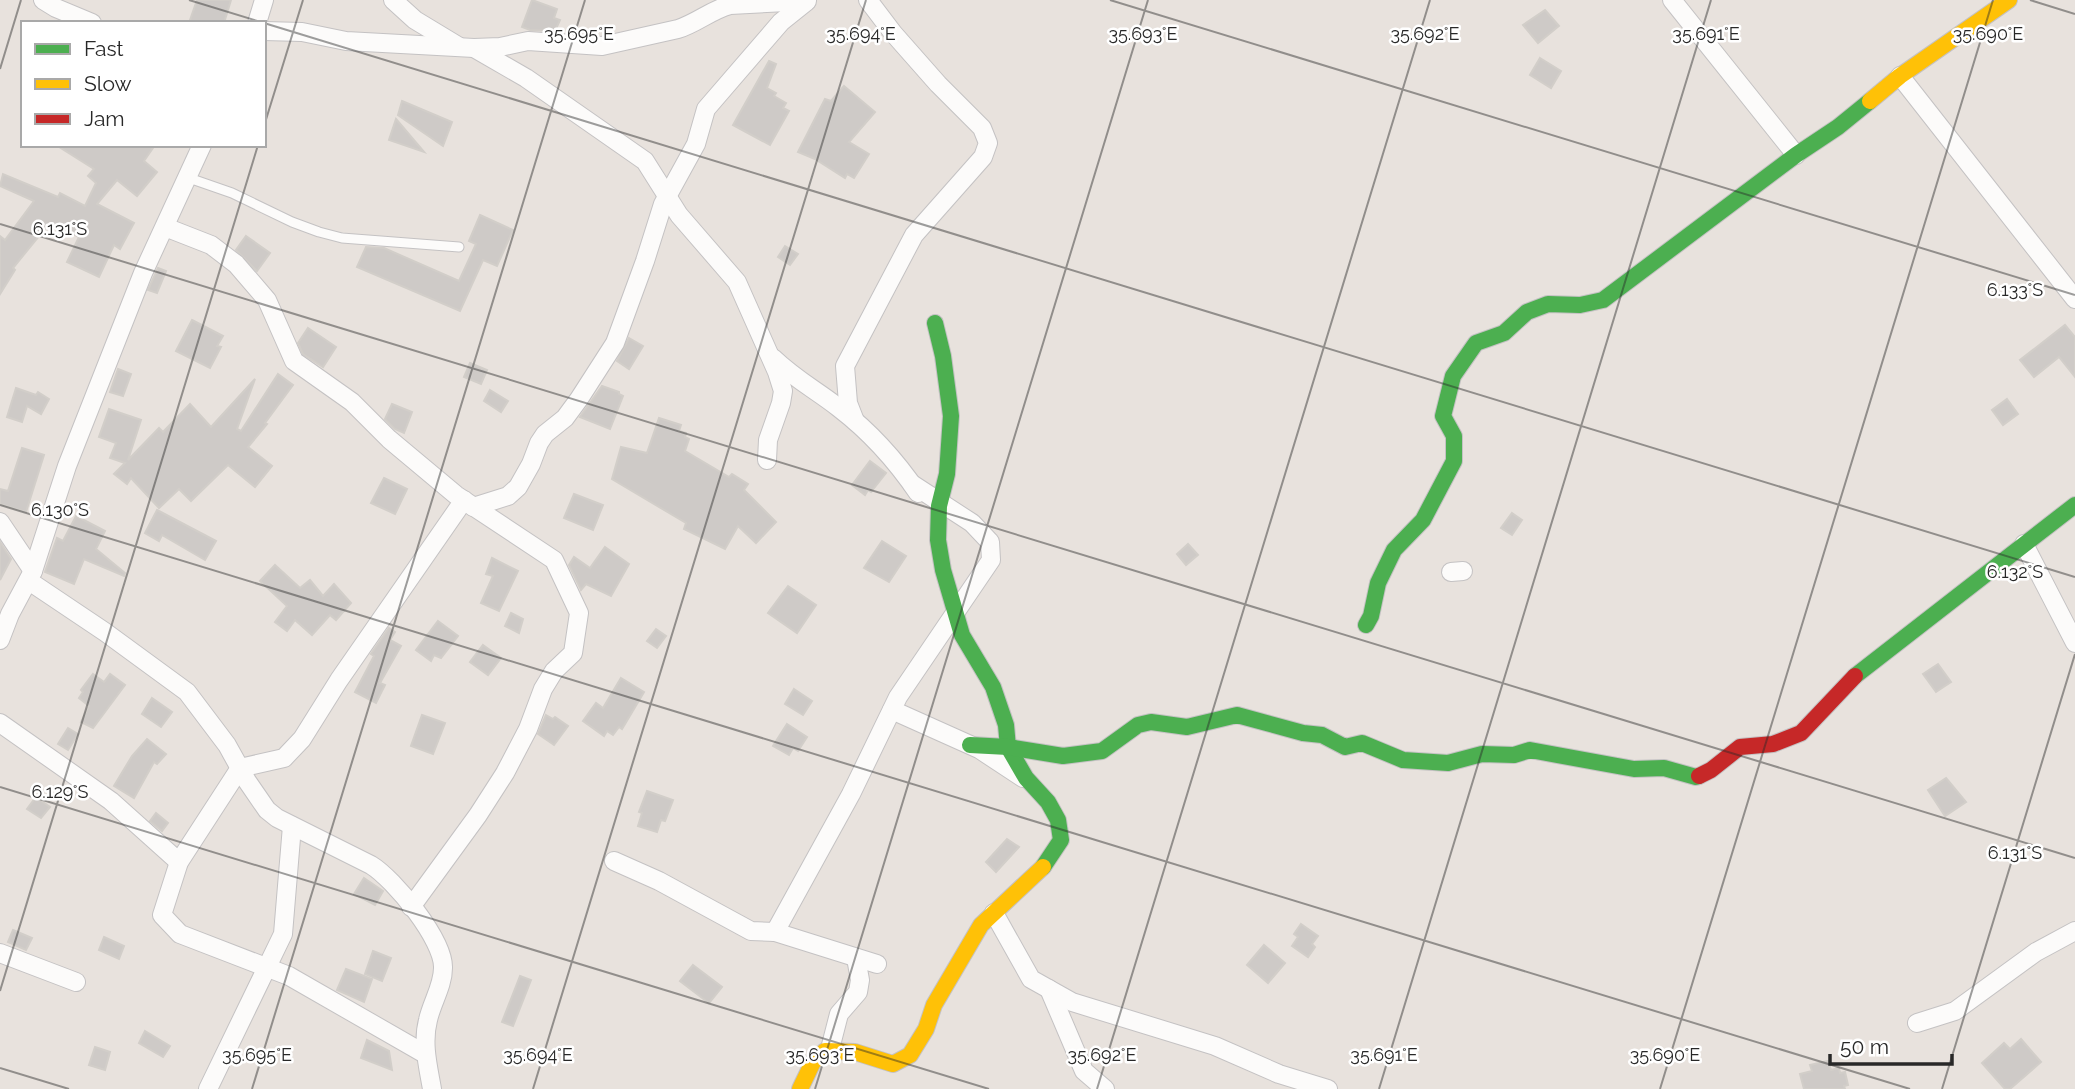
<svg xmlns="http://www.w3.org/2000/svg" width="2075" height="1089" font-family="Raleway,sans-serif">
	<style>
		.building { fill: #cecac7; stroke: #d2cec9; stroke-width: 2 }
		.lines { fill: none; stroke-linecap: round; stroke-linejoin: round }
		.lane-casing { stroke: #c4c2c3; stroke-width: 11 }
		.street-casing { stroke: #c4c2c3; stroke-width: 20 }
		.fast-casing { stroke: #c4c2c3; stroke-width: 18 }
		.slow-casing { stroke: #c4c2c3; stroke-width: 18 }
		.jam-casing { stroke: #c4c2c3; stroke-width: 18 }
		.lane { stroke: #fcfbfa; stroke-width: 9 }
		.street { stroke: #fcfbfa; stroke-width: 18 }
		.fast { stroke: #4caf50; stroke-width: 16 }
		.slow { stroke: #ffc107; stroke-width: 16 }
		.jam { stroke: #c62828; stroke-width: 16 }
		.ticks { fill: none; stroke: #282828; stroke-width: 2; stroke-opacity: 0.45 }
		.ticks-label { font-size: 18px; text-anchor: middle; fill: #282828; stroke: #fff; stroke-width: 5; stroke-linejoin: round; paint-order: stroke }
	</style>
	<rect width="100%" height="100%" fill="#e8e2dd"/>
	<g class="building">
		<path d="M197 0H231L224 23H189Z"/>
		<path d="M532 0 557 9 554 18 560 20 555 31 530 30 522 27Z"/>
		<path d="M1545 10 1559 26 1538 43 1523 25Z"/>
		<path d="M1540 58 1561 71 1551 88 1530 75Z"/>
		<path d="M769 61 776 64 767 88 776 93 774 96 786 103 783 108 789 111 770 145 733 125Z"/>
		<path d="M844 86 875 112 849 142 869 154 854 178 847 174 845 178 815 159 798 152 825 99 831 101Z"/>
		<path d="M402 101 452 122 443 146 398 115Z"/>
		<path d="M396 119 424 152 389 140Z"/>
		<path d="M56 145H155L144 161 157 172 137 196 117 180 97 204 134 223 120 249 114 245 99 277 67 262 79 237 55 225 54 228 48 225 13 268 15 270 0 294V236L5 240 34 201 0 186 3 174 58 197 60 193 85 206 96 183 88 176 94 169Z"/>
		<path d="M480 215 513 230 497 266 483 260 460 311 357 267 366 247 384 248 459 281 476 244 469 241Z"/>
		<path d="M246 236 270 253 257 271 236 250Z"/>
		<path d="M785 246 798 254 790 265 778 257Z"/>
		<path d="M158 268 166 271 157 293 148 290Z"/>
		<path d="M192 320 223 336 217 346 221 347 210 368 176 351Z"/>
		<path d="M2065 325 2075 337V377L2059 357 2034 377 2020 360Z"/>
		<path d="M308 328 336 347 323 367 303 354 298 343Z"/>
		<path d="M629 338 643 346 629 369 617 361Z"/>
		<path d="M470 363 487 370 481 384 464 377Z"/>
		<path d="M118 369 131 374 123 396 110 392Z"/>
		<path d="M278 374 293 385 265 423 267 424 248 447 272 466 255 487 228 465 191 501 179 489 159 508 131 478 127 484 114 474 125 463 110 458 116 443 99 437 109 409 141 420 128 460 159 428 163 432 190 404 211 427 255 379 237 429 241 431Z"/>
		<path d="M602 386 619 392V394L623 396 610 429 580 417Z"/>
		<path d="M16 388 36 395 38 392 49 399 41 414 27 406 22 422 7 417Z"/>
		<path d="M490 390 508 401 501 412 484 401Z"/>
		<path d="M2007 399 2018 414 2003 425 1992 410Z"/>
		<path d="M392 404 412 412 404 433 395 429 385 419Z"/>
		<path d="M659 418 681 425 679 431 686 433 685 437 689 439 685 451 729 477 732 474 748 484 744 490 776 522 756 543 738 526 725 549 684 529 686 523 612 479 621 447 647 453Z"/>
		<path d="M22 448 44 455 26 512 0 504V489L8 491Z"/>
		<path d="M870 461 886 473 871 492 868 490 865 495 852 485Z"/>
		<path d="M384 478 407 489 395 514 371 503Z"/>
		<path d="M574 494 603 505 593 530 564 518Z"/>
		<path d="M157 510 216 541 205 560 162 535 159 541 145 533Z"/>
		<path d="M1512 513 1522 520 1512 535 1501 528Z"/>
		<path d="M76 516 105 531 96 549 125 573 124 576 84 559 74 584 45 572 57 538 63 541Z"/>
		<path d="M882 541 906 556 889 582 864 568Z"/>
		<path d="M0 542 11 559 0 580Z"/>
		<path d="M1188 544 1198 555 1186 565 1177 554Z"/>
		<path d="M605 547 629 564 611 596 586 584 581 590 569 565 574 557 590 568Z"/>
		<path d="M492 558 518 571 499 611 481 603 493 576 486 574Z"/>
		<path d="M275 565 300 588 310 580 323 596 334 584 351 603 336 620 330 615 312 635 295 620 287 631 275 622 287 606 260 581Z"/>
		<path d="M788 586 816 605 797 633 768 613Z"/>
		<path d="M511 613 523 619 519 633 505 626Z"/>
		<path d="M438 621 458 636 441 658 434 655 431 661 416 650Z"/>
		<path d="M389 628 395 632 390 640 401 646 380 683 385 685 376 703 355 692 374 656 371 654Z"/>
		<path d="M656 629 666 636 657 648 647 641Z"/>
		<path d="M483 645 501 658 488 675 470 662Z"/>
		<path d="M1938 664 1951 682 1936 692 1923 674Z"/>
		<path d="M93 674 104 682 110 674 125 685 93 728 81 722 89 706 79 698 83 692 81 690Z"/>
		<path d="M621 678 644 692 622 729 619 727 613 735 607 731 604 736 583 721 596 703 603 708Z"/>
		<path d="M794 689 812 701 803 715 785 704Z"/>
		<path d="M152 698 172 712 161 727 142 714Z"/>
		<path d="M422 715 445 723 433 754 411 746Z"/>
		<path d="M546 715 553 719 555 717 568 726 554 745 538 734Z"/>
		<path d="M787 724 807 737 798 751 793 748 789 755 773 746Z"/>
		<path d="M68 728 78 734 68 750 58 744Z"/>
		<path d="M147 739 166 754 157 764 154 762 134 798 114 786 132 756Z"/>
		<path d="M1946 778 1966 802 1945 816 1928 790Z"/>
		<path d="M647 791 673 800 665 821 661 820 657 832 638 826 642 813 639 812Z"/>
		<path d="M36 797 50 807 41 818 27 809Z"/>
		<path d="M156 813 168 823 162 831 150 821Z"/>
		<path d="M1007 839 1019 847 996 872 986 862Z"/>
		<path d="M364 878 383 891 375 905 354 894Z"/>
		<path d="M1301 924 1318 936 1312 944 1315 947 1308 957 1292 946 1298 937 1294 934Z"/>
		<path d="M13 930 32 938 26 950 8 942Z"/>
		<path d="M104 937 124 946 119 959 99 950Z"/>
		<path d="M1264 945 1285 963 1268 983 1247 965Z"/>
		<path d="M373 951 391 958 382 981 365 974Z"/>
		<path d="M693 965 722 987 709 1003 680 981Z"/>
		<path d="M346 969 372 979 364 1002 337 990Z"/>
		<path d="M520 976 531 980 513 1026 502 1022Z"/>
		<path d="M145 1031 170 1046 163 1057 139 1043Z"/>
		<path d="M2021 1039 2041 1062 2010 1089H2005L1982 1063 2004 1043 2010 1049Z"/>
		<path d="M367 1040 389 1051 392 1070 361 1058Z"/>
		<path d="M95 1047 110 1052 105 1070 89 1065Z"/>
		<path d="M1828 1061 1831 1070 1839 1068 1840 1073 1845 1072 1848 1085 1844 1086 1845 1089H1804L1800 1074 1812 1071 1810 1065Z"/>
	</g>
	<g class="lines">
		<g class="lane-casing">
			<path id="lane" d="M186 177 232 193 292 222 319 232 342 238 459 247"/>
		</g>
		<g class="street-casing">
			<g id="street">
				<path d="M43 0 56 8 92 23"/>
				<path d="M393 0 415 20 458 46"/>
				<path d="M1672 0 1796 155"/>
				<path d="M257 23 264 0"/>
				<path d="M264 31 302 32 346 41 474 48 500 47 528 41 602 46 678 29C697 23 711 10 730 5L807 1"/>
				<path d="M474 48 526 78 645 161 679 215 737 282 777 372 783 391 781 403 768 440 767 460"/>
				<path d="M1900 76 2075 299"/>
				<path d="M165 227 211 245 236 264 267 300 294 361 352 402 389 439 456 495 554 560 579 613 573 653 554 671 543 689 528 729 505 773 478 815 411 907"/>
				<path d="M773 358C796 380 816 390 839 408 869 431 897 462 918 493"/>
				<path d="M855 421 848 403 845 366 914 235 983 157 988 143 982 128 938 84 893 33 868 0"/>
				<path d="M473 507 508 496 518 487 531 464 539 443 545 434 565 418 579 399 615 343 645 261 663 204 696 144 706 109 781 22 806 2"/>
				<path d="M0 522 33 571"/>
				<path d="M2024 544 2075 643"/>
				<path d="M1451 572 1463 571"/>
				<path d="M29 581 105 632 187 692 227 745 247 781 267 810 277 818 371 865C394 879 444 940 443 968 443 986 432 1002 428 1020 422 1043 428 1066 432 1089"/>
				<path d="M0 640 10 614 33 571 67 466 143 273 202 145"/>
				<path d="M892 710 979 749 1023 778"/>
				<path d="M0 723 111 801 179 862"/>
				<path d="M614 861 659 881 751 931 775 932 877 964"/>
				<path d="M994 913 1031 979 1072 1002 1215 1046 1279 1074 1328 1089"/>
				<path d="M775 932 851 794 898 697 991 560 990 542 972 523 912 484"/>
				<path d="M0 953 76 982"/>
				<path d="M1049 989 1084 1071 1105 1089"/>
				<path d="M1917 1023 1955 1011 2036 952 2075 931"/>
				<path d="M830 1049 839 1014 858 992 860 980 856 958"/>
				<path d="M425 1054 289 976 180 934 162 915 179 862 240 768 284 758 302 739 339 680 464 500"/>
				<path d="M208 1089 283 934 292 826"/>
			</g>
		</g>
		<g class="fast-casing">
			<g id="fast">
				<path d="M935 323 943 356 951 416 947 474 939 506 938 540 943 570 962 635 993 687 1006 725 1008 747 1026 778 1048 802 1058 820 1061 840 1043 867"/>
				<path d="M1366 625 1371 616 1378 583 1394 550 1423 520 1454 461V436L1443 416 1453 376 1476 343 1504 333 1527 312 1548 304 1580 305 1603 300 1796 155 1838 127 1870 101"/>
				<path d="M1855 676 2075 505"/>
				<path d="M970 745 1008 747 1063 756 1102 751 1138 725 1151 722 1187 727 1237 715 1303 733 1322 735 1345 747 1362 743 1403 760 1448 763 1482 754 1514 755 1530 750 1634 769 1664 768 1696 777 1699 776"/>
			</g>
		</g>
		<g class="slow-casing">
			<g id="slow">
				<path d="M1870 101 1900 76 2009 0"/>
				<path d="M800 1089 813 1062 825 1051 855 1052 893 1064 910 1055 926 1029 934 1005 981 925 1043 867"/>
			</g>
		</g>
		<g class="jam-casing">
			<path id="jam" d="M1699 776 1711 770 1740 747 1773 744 1801 733 1855 676"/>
		</g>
		<use href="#lane" class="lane"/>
		<use href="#street" class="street"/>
		<use href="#fast" class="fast"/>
		<use href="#slow" class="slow"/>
		<use href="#jam" class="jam"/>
	</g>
	<path class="ticks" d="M189 0 264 23M1110 0 2075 295M2030 0 2075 14M264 23 2075 577M0 69 21 0M264 126 303 0M0 224 2075 858M0 505 1910 1089M0 787 989 1089M0 991 258 145M0 1068 69 1089M252 1089 585 0M533 1089 866 0M815 1089 1148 0M1097 1089 1430 0M1379 1089 1711 0M1660 1089 1993 0M1942 1089 2075 654"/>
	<g class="ticks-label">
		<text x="579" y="40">35.695°E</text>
		<text x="861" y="40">35.694°E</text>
		<text x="1143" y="40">35.693°E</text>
		<text x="1425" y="40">35.692°E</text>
		<text x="1706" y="40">35.691°E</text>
		<text x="1988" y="40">35.690°E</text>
		<text x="60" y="235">6.131°S</text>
		<text x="2015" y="296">6.133°S</text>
		<text x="60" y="516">6.130°S</text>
		<text x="2015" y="578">6.132°S</text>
		<text x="60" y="798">6.129°S</text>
		<text x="2015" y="859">6.131°S</text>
		<text x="257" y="1061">35.695°E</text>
		<text x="538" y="1061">35.694°E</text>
		<text x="820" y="1061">35.693°E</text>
		<text x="1102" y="1061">35.692°E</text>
		<text x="1384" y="1061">35.691°E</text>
		<text x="1665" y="1061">35.690°E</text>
	</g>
	<rect x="21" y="21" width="245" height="126" fill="#ffffff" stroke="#a9a9a9" stroke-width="2"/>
	<rect x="35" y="44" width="35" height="10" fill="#4caf50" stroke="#a9a9a9" stroke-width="2"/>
	<text x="84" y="56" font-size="21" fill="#282828">Fast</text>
	<rect x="35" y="79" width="35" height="10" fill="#ffc107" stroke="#a9a9a9" stroke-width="2"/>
	<text x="84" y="91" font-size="21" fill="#282828">Slow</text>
	<rect x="35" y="114" width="35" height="10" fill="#c62828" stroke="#a9a9a9" stroke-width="2"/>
	<text x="84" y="126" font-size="21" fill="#282828">Jam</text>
	<path d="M1830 1054v10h122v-10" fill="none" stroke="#282828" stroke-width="3.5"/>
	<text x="1840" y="1054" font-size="21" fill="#282828" stroke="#ffffff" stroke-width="5" paint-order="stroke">50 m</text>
</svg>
